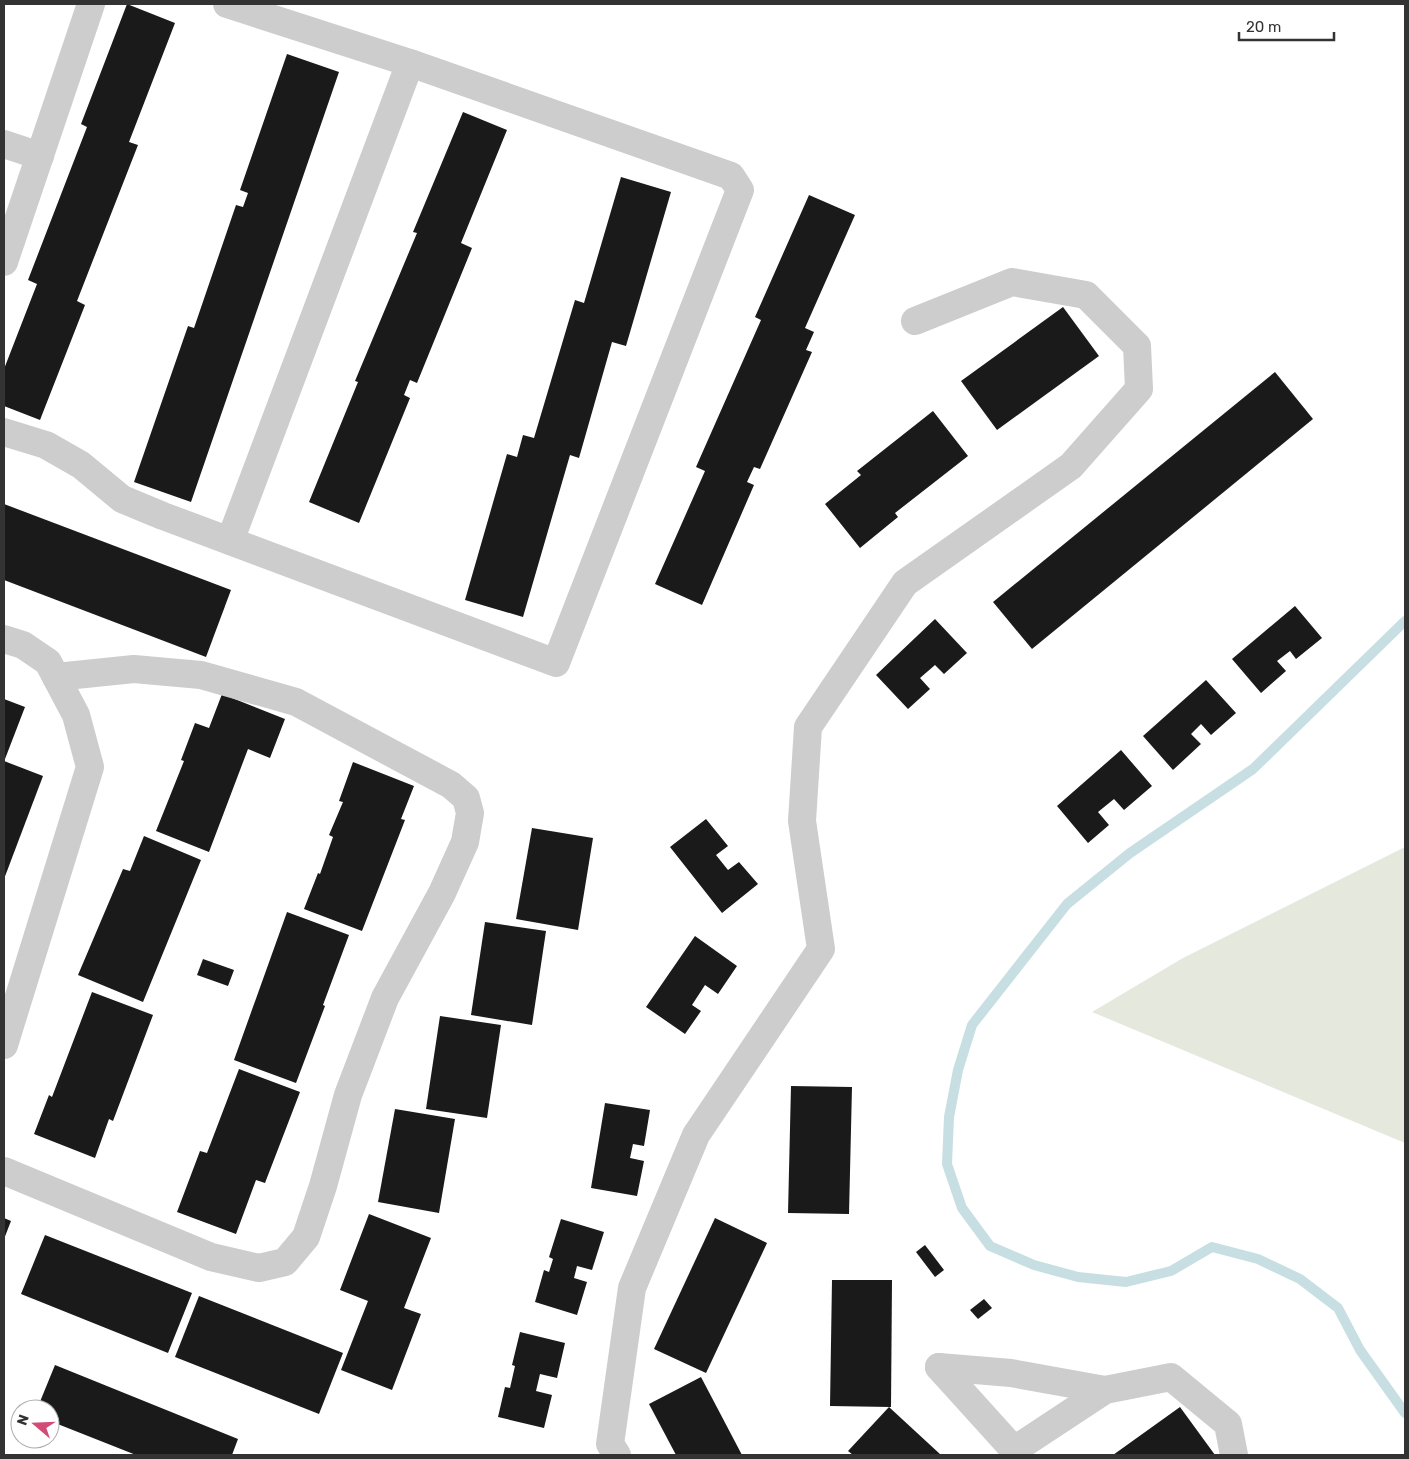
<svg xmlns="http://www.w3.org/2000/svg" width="1409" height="1459" font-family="Rubik,sans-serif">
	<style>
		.green { fill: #e5e8dd }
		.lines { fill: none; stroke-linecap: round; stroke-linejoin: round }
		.stream { stroke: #c7dfe2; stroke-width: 10 }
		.building { fill: #1a1a1a }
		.minor { stroke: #cdcdcd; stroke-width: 28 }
	</style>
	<rect width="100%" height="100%" fill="#fff"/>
	<path class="green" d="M1405 847V1143L1092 1012 1183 958Z"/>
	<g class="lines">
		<path class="stream" d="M1405 621 1253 769 1130 853 1067 904 972 1025 958 1070 949 1117 947 1164 962 1208 990 1246 1034 1265 1078 1277 1126 1282 1171 1271 1212 1247 1258 1259 1300 1279 1338 1308 1360 1350 1405 1413"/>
	</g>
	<g class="building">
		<path d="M127 4 175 23 129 142 138 145 77 301 85 305 40 420 4 406V369L37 284 28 280 87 127 81 124Z"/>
		<path d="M287 54 339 72 191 502 134 482 188 326 194 328 236 205 243 207 248 193 240 190Z"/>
		<path d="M463 112 507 130 461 243 472 248 417 383 410 380 404 395 410 398 359 523 309 502 358 382 355 381 417 233 413 232Z"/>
		<path d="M621 177 671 192 626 346 612 342 579 458 570 455 523 617 465 600 507 454 517 457 523 435 534 438 575 300 584 303Z"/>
		<path d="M809 195 855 215 805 328 814 332 806 350 812 352 760 469 754 467 747 482 754 485 702 605 655 584 705 471 696 467 761 320 755 317Z"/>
		<path d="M1063 307 1099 356 997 430 961 381Z"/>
		<path d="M1275 372 1313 419 1032 649 993 602Z"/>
		<path d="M933 411 968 456 895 513 898 517 860 548 825 504 861 475 857 471Z"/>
		<path d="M4 504 231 590 206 657 4 580Z"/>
		<path d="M1295 606 1322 638 1296 659 1290 651 1277 661 1286 671 1261 693 1232 659Z"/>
		<path d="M935 619 967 653 944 674 935 665 920 678 930 689 908 709 876 675Z"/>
		<path d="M1206 680 1236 713 1211 735 1201 724 1191 734 1201 744 1173 770 1143 736Z"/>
		<path d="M222 694 285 719 270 758 248 749 209 852 156 831 184 761 181 760 195 723 209 728Z"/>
		<path d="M4 699 25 707 5 759 4 758Z"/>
		<path d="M1121 750 1152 786 1124 810 1114 799 1098 812 1109 825 1088 843 1057 806Z"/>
		<path d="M4 761 43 776 4 879Z"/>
		<path d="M353 762 414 786 401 819 405 820 362 931 304 909 318 873 320 874 333 837 329 835 343 802 339 801Z"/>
		<path d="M706 819 728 846 716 855 728 870 739 862 758 884 722 913 670 847Z"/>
		<path d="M532 828 593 838 578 930 516 919Z"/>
		<path d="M144 836 201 860 143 1002 78 975 123 869 130 871Z"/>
		<path d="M287 912 349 935 323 1005 325 1006 296 1083 234 1060Z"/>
		<path d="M485 922 546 931 532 1025 471 1015Z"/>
		<path d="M695 936 737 966 718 994 705 985 692 1005 701 1011 685 1034 646 1007Z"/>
		<path d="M203 959 234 970 228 986 197 975Z"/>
		<path d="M92 992 153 1015 113 1121 109 1119 95 1158 34 1134 49 1095 52 1097Z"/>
		<path d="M440 1016 501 1025 487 1118 426 1109Z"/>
		<path d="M239 1069 300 1092 265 1183 256 1180 236 1234 177 1212 200 1151 207 1153Z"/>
		<path d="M791 1086 852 1087 849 1214 788 1213Z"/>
		<path d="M605 1103 650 1110 644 1146 633 1144 630 1158 644 1161 637 1196 591 1188Z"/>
		<path d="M395 1109 455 1119 439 1213 378 1202Z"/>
		<path d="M369 1214 431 1238 404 1308 421 1314 392 1390 341 1370 368 1301 340 1290Z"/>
		<path d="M4 1218 11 1221 4 1239Z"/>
		<path d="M715 1218 767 1243 706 1373 654 1349Z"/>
		<path d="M561 1219 604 1232 592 1270 577 1266 574 1278 587 1282 577 1315 535 1302 544 1270 549 1272 553 1259 549 1257Z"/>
		<path d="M45 1235 192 1293 168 1353 21 1294Z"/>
		<path d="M925 1245 944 1270 935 1277 916 1252Z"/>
		<path d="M832 1280H892L891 1407 830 1406Z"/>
		<path d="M199 1296 343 1353 319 1414 175 1357Z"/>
		<path d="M984 1299 992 1308 978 1319 970 1310Z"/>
		<path d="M520 1332 565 1343 557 1378 540 1374 536 1391 552 1395 544 1428 498 1417 505 1387 510 1388 515 1366 512 1365Z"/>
		<path d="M55 1365 238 1439 232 1455H136L50 1421V1409H37Z"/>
		<path d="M701 1377 742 1455H676L649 1404Z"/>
		<path d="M889 1407 941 1455H853L848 1451Z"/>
		<path d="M1180 1407 1215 1455H1113Z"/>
	</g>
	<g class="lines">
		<g class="minor">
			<path d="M4 144 40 156"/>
			<path d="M4 262 91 4"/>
			<path d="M4 432 46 445 81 465 122 499 163 516 556 663 740 190 731 176 410 63 227 4"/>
			<path d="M230 541 410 63"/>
			<path d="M4 639 23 645 48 662 76 715 90 767 4 1045"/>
			<path d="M4 1171 211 1257 259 1268 285 1262 306 1237 323 1186 348 1095 385 998 442 893 465 842 470 813 466 798 451 785 296 702 201 675 134 669 56 677"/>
			<path d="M939 1367 1014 1450 1105 1390 1171 1377 1228 1424 1234 1455"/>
			<path d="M939 1367 1011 1373 1105 1390"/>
			<path d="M617 1455 610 1444 632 1288 696 1135 821 949 802 821 808 727 905 583 1071 466 1139 389 1137 346 1086 295 1012 282 915 321"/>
		</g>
	</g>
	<rect width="1409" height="1459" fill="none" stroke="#333333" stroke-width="10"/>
	<g transform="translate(35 1424) rotate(289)"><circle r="24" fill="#ffffff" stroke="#adadad"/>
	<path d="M0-4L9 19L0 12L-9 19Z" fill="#d24c78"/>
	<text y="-8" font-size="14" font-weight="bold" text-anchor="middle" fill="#333333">N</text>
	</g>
	<path d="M1239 32v8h95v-8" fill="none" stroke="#333333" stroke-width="2.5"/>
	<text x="1246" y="32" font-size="15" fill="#333333" stroke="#ffffff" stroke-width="4" paint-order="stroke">20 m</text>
</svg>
